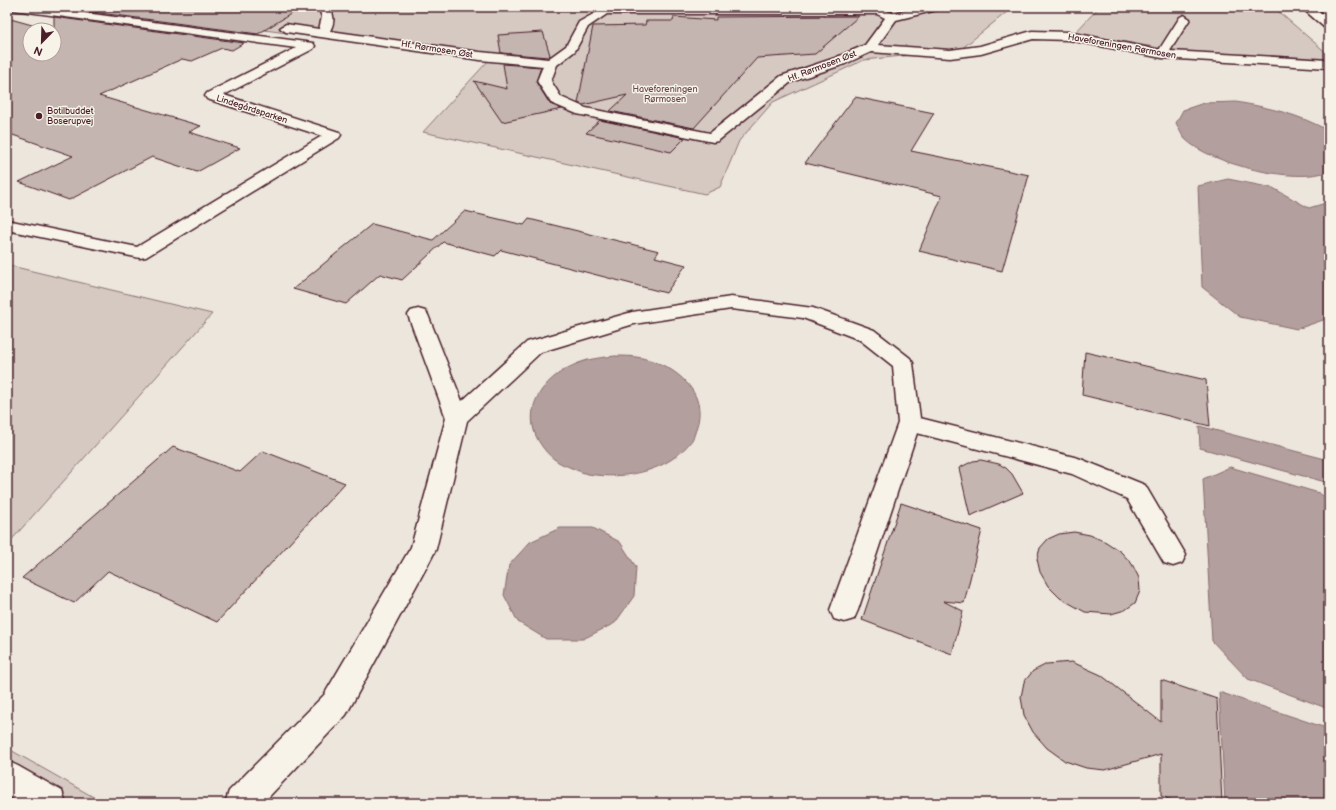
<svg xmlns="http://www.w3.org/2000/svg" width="1336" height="810" font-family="'Balsamiq Sans',sans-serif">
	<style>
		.green { fill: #d5c9c2; stroke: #907476 }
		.water { fill: #b39f9d; stroke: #896c6f }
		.building { fill: #c4b5b0; stroke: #4a1f2b }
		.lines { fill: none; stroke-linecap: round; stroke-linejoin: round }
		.minor-casing { stroke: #4a1f2b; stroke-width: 3 }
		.minor { fill: #f7f3e8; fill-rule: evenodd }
		.poi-dot { fill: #4a1f2b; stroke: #f7f3e8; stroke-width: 1.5 }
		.labels { text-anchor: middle; stroke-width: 3; stroke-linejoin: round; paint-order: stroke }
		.far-street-label { font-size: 9px; fill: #4a1f2b; stroke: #f7f3e8 }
		.far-park-label { font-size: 9px; fill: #6d4a51; stroke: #f7f3e8 }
		.far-poi-label { font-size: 9px; fill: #4a1f2b; stroke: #f7f3e8; text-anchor: start }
	</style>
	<rect width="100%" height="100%" fill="#ece6dd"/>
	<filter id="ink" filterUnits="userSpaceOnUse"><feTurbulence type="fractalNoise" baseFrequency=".025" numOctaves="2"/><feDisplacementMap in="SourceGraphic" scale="8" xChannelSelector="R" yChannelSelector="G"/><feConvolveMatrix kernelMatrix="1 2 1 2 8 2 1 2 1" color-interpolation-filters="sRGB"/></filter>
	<g filter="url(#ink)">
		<g class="green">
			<path d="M92 7H1013L960 50 864 60 773 102 739 141 720 187 705 194 423 132 489 60Z"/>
			<path d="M1099 7H1273L1329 55V60L1182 52 1075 33Z"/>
			<path d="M7 265 212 314 7 545Z"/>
			<path d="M7 748 104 803H7Z"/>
		</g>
		<g class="water">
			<path d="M1236 102C1271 108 1298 114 1329 131V171C1297 185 1210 164 1185 139 1181 135 1179 128 1176 123L1183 110 1204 103Z"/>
			<path d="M1228 179 1273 188 1309 208 1329 202V318L1297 329 1240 317 1202 287 1198 186Z"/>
			<path d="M615 356C624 356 633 356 642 358 675 365 710 393 696 429 695 433 694 437 692 440 669 472 624 480 588 474 579 472 570 467 562 464 551 459 541 447 536 436 521 399 554 369 588 360 596 358 606 357 615 356Z"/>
			<path d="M1199 426 1329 460V483L1200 448Z"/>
			<path d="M1230 467 1319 493 1329 500V709L1248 679 1212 641 1203 479Z"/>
			<path d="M560 528H593L620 542 636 567 634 596 615 623 583 639H546L518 622 504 595 509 565 530 542Z"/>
			<path d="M1219 692 1329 729V803H1225Z"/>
		</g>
		<g class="building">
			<path d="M55 7H302L258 34Z"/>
			<path d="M859 16 815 54 757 58 694 128 610 111 627 95 583 105 578 103 593 26 645 25 646 21H673L674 17 716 20V17Z"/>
			<path d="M54 17 244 43 232 50 222 48 192 61 182 59 99 96 201 126 189 132 240 148 197 172 152 157 69 200 19 182 73 156 7 133V18L50 30H30V54H54Z"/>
			<path d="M543 32 550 55 548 57 501 53 498 35Z"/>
			<path d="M503 64 541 67 536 82 550 104 562 109 502 122 474 81 507 89Z"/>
			<path d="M855 97 934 113 911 151 1029 175 1002 271 919 251 942 196 805 163Z"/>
			<path d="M600 120 685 138 671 152 586 133Z"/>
			<path d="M465 211 524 225 529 219 659 251 655 257 686 265 666 293 501 250 495 256 443 242 402 280 380 274 346 304 293 289 372 224 433 240Z"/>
			<path d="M1085 352 1206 380 1210 426 1082 395Z"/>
			<path d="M173 447 240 472 263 451 345 483 217 622 108 571 74 603 22 578Z"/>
			<path d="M981 460 999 464 1006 468 1012 474 1023 493 970 516 959 468 973 461Z"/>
			<path d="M901 503 982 530 964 603 943 601 963 611 952 654 862 620Z"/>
			<path d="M1074 532 1090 535 1106 542 1121 552 1132 564 1139 578 1140 591 1135 603 1125 610 1111 614 1085 612 1060 598 1048 586 1040 572 1037 559 1040 548 1048 539 1059 534Z"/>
			<path d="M1072 662 1101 675 1161 722V680L1217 699 1222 803H1179L1161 796V754L1105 770 1086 768 1065 761 1047 748 1033 732 1024 715 1021 697 1024 682 1033 671 1047 664Z"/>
		</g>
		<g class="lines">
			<g class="minor-casing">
				<g id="minor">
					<path d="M7 7H39L313 43 315 46 313 49 224 95 339 132 341 135 339 138 146 257 140 258 7 230V220L137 247 322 136 207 99 205 96 207 93 296 48 13 10Z"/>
					<path d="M318 7H330C334 16 335 22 330 31L480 52 548 59 566 46 579 22 604 8H879L893 13 921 7H943L941 9 896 20 878 45 950 50 980 46 1032 31 1069 32 1159 50 1180 17 1184 15 1190 19 1170 51 1329 60V68L1162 58 1069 40 1033 39 981 54 950 58 871 52 845 64 791 82 718 141 713 142 577 114 551 103 537 81 543 66 480 60 286 32 280 28 286 24 319 29 322 17ZM607 14H877L885 18 865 45 835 58 781 76 710 133 586 108 561 97 551 81 557 65 575 51 588 27Z"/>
					<path d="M1301 7H1314L1329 19V29L1325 28Z"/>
					<path d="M731 297 813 308 874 330 910 358 913 363 920 418 1078 458 1145 485 1186 555 1182 563 1173 566 1164 563 1127 499 1072 474 917 433 858 610 854 619 844 622 834 619 830 610 898 423 893 366 860 340 803 318 731 309 634 324 541 352 467 421 436 549 432 557 346 715 263 803H225L229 791 324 695 411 547 446 418 408 315 411 311 418 309 425 311 428 315 462 401 527 342 632 312Z"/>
					<path d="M7 761 18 766 62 791 66 803H20L7 795Z"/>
				</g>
			</g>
			<use href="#minor" class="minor"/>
		</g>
	</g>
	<circle class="poi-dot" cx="39" cy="116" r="4"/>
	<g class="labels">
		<g class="far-street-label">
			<text transform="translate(1122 46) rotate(10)" y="3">Haveforeningen Rørmosen</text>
			<text transform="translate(437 49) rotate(9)" y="3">Hf. Rørmosen Øst</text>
			<text transform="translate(822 66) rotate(-21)" y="3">Hf. Rørmosen Øst</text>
			<text transform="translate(252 109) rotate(18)" y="3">Lindegårdsparken</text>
		</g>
		<g class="far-park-label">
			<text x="665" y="92">Haveforeningen<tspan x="665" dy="10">Rørmosen</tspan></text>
		</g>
		<g class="far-poi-label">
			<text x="47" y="114">Botilbuddet<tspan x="47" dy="10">Boserupvej</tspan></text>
		</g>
	</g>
	<rect width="1336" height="810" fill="none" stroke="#f7f3e8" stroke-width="24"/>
	<rect x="12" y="12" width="1312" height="786" fill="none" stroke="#4a1f2b" stroke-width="1.5" filter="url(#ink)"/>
	<g transform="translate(42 42) rotate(203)"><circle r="19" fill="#f7f3e8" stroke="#b29e9c"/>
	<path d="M0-3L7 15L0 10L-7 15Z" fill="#4a1f2b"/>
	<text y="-6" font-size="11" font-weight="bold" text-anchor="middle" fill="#4a1f2b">N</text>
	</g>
</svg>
